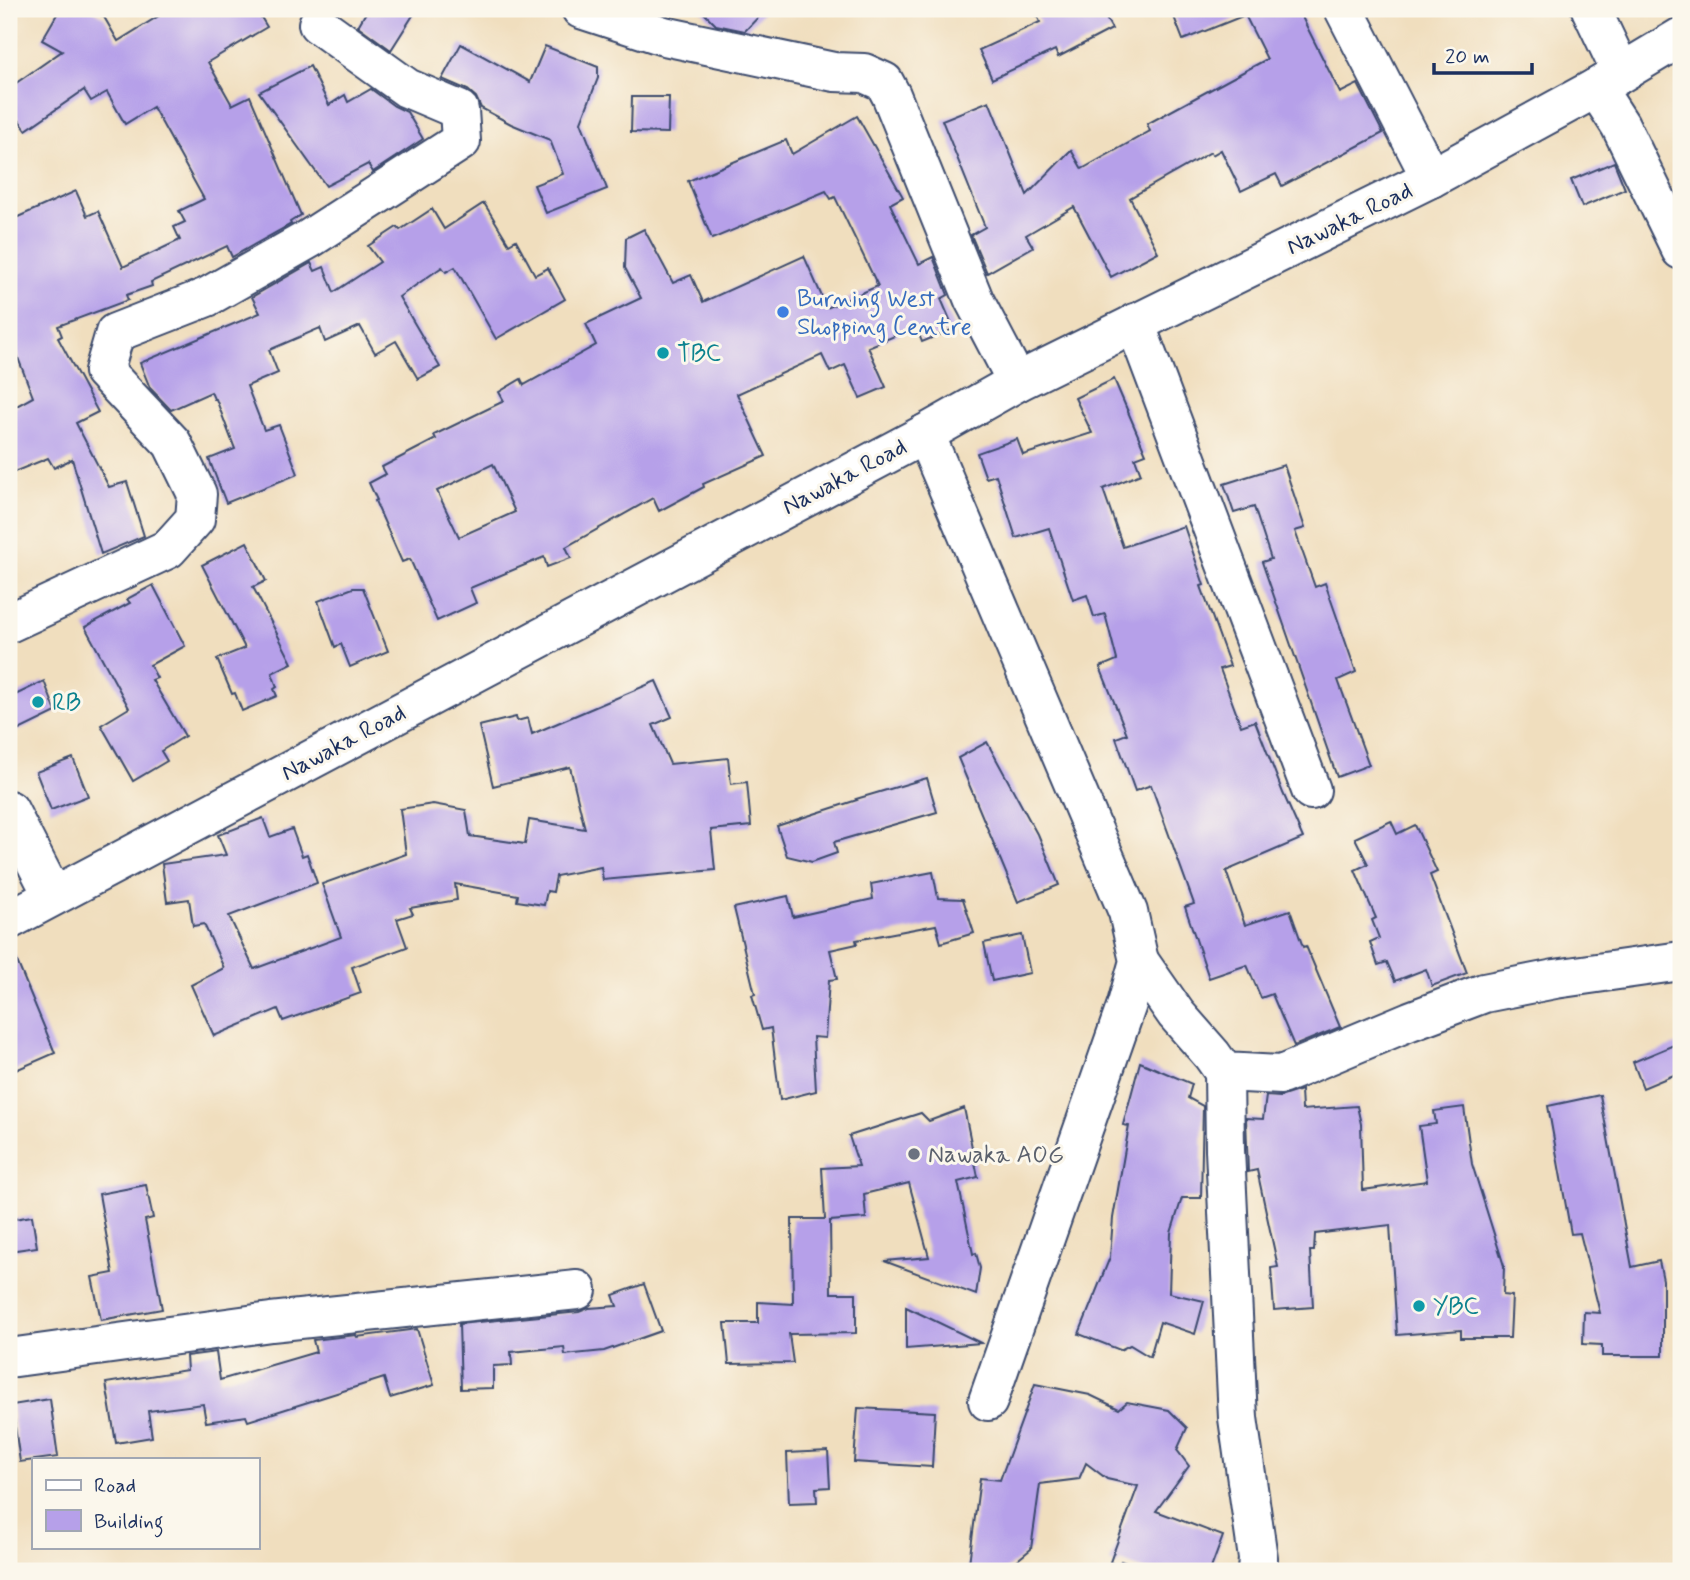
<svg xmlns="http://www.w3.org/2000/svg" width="1690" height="1580" font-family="Mynerve,sans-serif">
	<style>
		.building { fill: #b6a0e9; fill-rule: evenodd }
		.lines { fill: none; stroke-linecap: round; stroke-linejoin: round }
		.minor-casing { stroke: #3b496c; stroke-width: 42 }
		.minor { stroke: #fff; stroke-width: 38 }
		.shop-dot { fill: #3f7fe0; stroke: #fbf7ec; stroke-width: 2.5 }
		.culture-dot { fill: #0f9aa8; stroke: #fbf7ec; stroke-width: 2.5 }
		.worship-dot { fill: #6b7280; stroke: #fbf7ec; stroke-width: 2.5 }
		.labels { text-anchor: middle; stroke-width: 6; stroke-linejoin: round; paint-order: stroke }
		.street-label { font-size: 24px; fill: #1b2f5e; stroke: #fbf7ec }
		.shop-label { font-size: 24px; fill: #366cbe; stroke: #fbf7ec; text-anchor: start }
		.culture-label { font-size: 24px; fill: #0d838f; stroke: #fbf7ec; text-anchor: start }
		.worship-label { font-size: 24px; fill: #5b616d; stroke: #fbf7ec; text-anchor: start }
	</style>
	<rect width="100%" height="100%" fill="#fbf7ec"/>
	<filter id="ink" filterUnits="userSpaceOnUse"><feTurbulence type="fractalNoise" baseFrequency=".0143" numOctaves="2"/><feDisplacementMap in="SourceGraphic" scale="14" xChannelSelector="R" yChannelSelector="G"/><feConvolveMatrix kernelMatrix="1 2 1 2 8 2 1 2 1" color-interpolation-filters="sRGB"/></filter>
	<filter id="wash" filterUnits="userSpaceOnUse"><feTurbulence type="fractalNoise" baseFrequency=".00686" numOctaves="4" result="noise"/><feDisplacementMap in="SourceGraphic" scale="28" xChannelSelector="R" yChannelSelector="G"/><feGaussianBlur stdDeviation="1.57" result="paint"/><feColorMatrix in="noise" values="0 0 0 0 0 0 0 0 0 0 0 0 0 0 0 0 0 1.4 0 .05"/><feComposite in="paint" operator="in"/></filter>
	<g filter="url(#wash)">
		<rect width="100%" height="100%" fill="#f0debe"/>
		<g id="blocks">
			<g class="building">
				<path d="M60 9H91L104 17 118 41 170 9H256L267 27 208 62 232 105 250 96 301 215 290 222 291 224 232 257 227 246 151 282 152 286 126 295 128 300 58 326 62 336 58 338 98 412 76 423 109 487 127 482 144 536 101 554 72 459 54 468 48 458 9 474V410L33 397 9 334V221L76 191 87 216 98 211 123 267 180 240 174 227 185 222 179 211 204 199 153 107 125 124 107 92 91 101 84 90 26 130 9 106V88L62 51 42 40Z"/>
				<path d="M368 9H417L391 50 358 26Z"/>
				<path d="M700 9H766L745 31 716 25Z"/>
				<path d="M1034 9H1101L1112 29 1058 57 1055 50 992 79 979 50 1040 22Z"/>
				<path d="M1171 9H1298L1340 93 1358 84 1383 133 1282 186 1276 174 1241 191 1221 150 1212 155 1211 152 1130 198 1158 252 1111 277 1074 207 1026 235 1033 247 987 273 971 235 985 227 942 120 989 101 1027 195 1071 150 1082 169 1150 131 1147 124 1267 59 1245 15 1183 40Z"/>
				<path d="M461 44 530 82 545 46 598 67V78L581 122 607 189 546 213 534 185 563 174 550 140 511 124 481 108 476 97 468 90 442 79Z"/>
				<path d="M310 66 329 105 345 95 348 102 371 89 394 106 407 112 423 139 373 172 368 164 326 186 259 92Z"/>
				<path d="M632 97H669L668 133 631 132Z"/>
				<path d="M857 116 903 197 890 204 919 264 933 257 948 295 941 299 954 329 922 342 916 327 868 347 886 387 860 398 845 365 830 372 822 355 737 394 766 456 703 484 704 487 659 511 653 498 566 547 571 558 547 567 544 557 470 588 476 603 437 621 410 559 402 562 375 501 377 500 369 483 386 474 382 467 436 439 434 435 504 401 499 392 521 379 524 385 596 345 586 324 641 298 625 268 626 238 644 229 673 283 691 275 703 302 804 256 827 308 878 286 835 197 831 199 826 191 712 239 688 181 786 140 792 154ZM493 464 515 512 459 537 437 491Z"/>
				<path d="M1614 162 1625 189 1582 207 1571 180Z"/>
				<path d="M484 203 509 244 516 240 535 275 548 268 565 299 496 339 455 267 446 272 442 267 399 297 440 367 418 379 396 341 375 353 360 326 325 342 320 328 269 350 278 373 247 386 264 430 279 425 298 474 226 503 209 459 235 449 216 399H214L211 392 171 410 150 388 140 363 260 313 252 297 311 263 315 271 324 267 334 292 380 262 368 246 397 227 400 230 432 209 444 229Z"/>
				<path d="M1114 379 1146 454 1135 458 1141 474 1103 489 1123 547 1184 526 1204 585 1201 586 1230 666 1220 669 1241 726 1255 721 1283 793 1303 838 1226 871 1245 925 1290 910 1303 947 1306 946 1340 1027 1294 1046 1272 994 1261 998 1247 965 1209 978 1185 907 1194 904 1151 785 1135 791 1116 738 1127 734 1100 667 1117 660 1105 614 1094 617 1087 595 1073 600 1049 528 1016 538 996 475 986 478 977 453 1017 439 1023 455 1092 433 1075 398Z"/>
				<path d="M1284 465 1305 528 1295 531 1315 587 1325 583 1356 672 1338 680 1369 765 1337 777 1262 562 1271 559 1254 507 1234 513 1224 484Z"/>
				<path d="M247 542 266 581 253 587 292 663 272 673 277 687 274 689 277 696 242 711 235 693 232 694 217 659 245 648 202 565Z"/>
				<path d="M153 585 185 646 150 665 157 678 152 680 185 736 161 751 167 761 133 781 101 725 129 708 85 627 130 603 127 599Z"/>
				<path d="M353 588H363L388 651 350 667 341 644 335 647 318 601Z"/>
				<path d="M44 681 56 712 9 735V698Z"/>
				<path d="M656 681 672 717 653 725 670 764 728 758 731 784 747 782 751 826 711 830 715 870 603 880 601 867 556 876 553 892 547 891 544 905 517 901 518 895 455 884 457 900 410 908 413 914 397 919 407 947 352 967 361 993 283 1021 278 1009 214 1036 191 985 224 968 204 924 193 926 189 899 167 902 162 864 226 855 218 835 263 818 270 837 292 829 302 856 307 854 317 883 229 916 254 969 341 937 322 884 406 854 400 809 433 804 466 810 470 836 525 844 529 820 585 829 570 767 493 786 479 726 516 717 517 721 528 718 532 734Z"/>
				<path d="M987 742 1037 834H1038L1059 885 1018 902 958 758Z"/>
				<path d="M73 758 88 796 51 810 36 772Z"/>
				<path d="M927 778 937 812 834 842 837 853 812 862 787 856 777 826 857 800 856 799Z"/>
				<path d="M1391 821 1397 834 1415 825 1437 872 1430 875 1467 973 1432 986 1426 969 1395 981 1387 962 1378 965 1370 942 1379 938 1372 920 1376 918 1355 870 1368 864 1355 838Z"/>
				<path d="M933 872 938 898 963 899 974 933 941 943 936 925 856 940 857 944 830 950 837 979 829 980 825 1038 813 1037 816 1091 780 1100 771 1028 762 1030 752 995 755 994 734 908 788 896 793 917 873 899 871 884Z"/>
				<path d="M1022 935 1030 973 992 981 984 943Z"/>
				<path d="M9 942 55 1053 9 1073Z"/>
				<path d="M1681 1042V1072L1643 1088 1633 1062Z"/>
				<path d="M1140 1062 1192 1084 1188 1098 1203 1106 1201 1198H1182L1171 1233 1169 1293 1204 1301 1195 1334 1160 1322 1150 1357 1130 1345 1120 1350 1079 1334 1110 1257 1113 1218 1129 1126 1123 1125Z"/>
				<path d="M1301 1090 1302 1110 1357 1106 1361 1124 1363 1190 1427 1181 1419 1126 1436 1124 1434 1111 1464 1107 1472 1164 1504 1266 1503 1295 1512 1296 1510 1338H1461V1330L1397 1335 1390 1225 1315 1234 1314 1251H1310L1313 1307 1274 1310 1271 1268 1278 1267 1257 1170 1248 1172 1246 1118 1263 1119 1266 1096 1280 1097Z"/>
				<path d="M1600 1095 1632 1267 1659 1261 1663 1280V1356H1602V1345L1583 1344 1584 1312 1600 1313 1580 1233 1571 1234 1548 1106Z"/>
				<path d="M964 1108 978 1177 958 1182 973 1254 976 1253 980 1268 976 1295 884 1261 929 1257 909 1183 864 1194 866 1218 830 1221 831 1293H856V1333L789 1334 793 1363 729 1364 725 1323H758V1302L793 1304 792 1219H825L822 1168 859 1166 849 1136 921 1113 929 1121Z"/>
				<path d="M146 1185 153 1218 145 1220 162 1309 101 1320 92 1277 113 1273 99 1194Z"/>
				<path d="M32 1216 37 1247 9 1251V1220Z"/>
				<path d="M644 1284 661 1331 604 1351 565 1355 564 1347 511 1352 512 1365 493 1366V1388L461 1389 459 1324 579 1312 589 1308 617 1306 613 1295Z"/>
				<path d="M906 1307 981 1343 906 1349Z"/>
				<path d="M417 1329 434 1385 390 1398 384 1378 248 1421 246 1416 206 1422 203 1404 148 1411 152 1437 116 1443 106 1383 187 1370 186 1356 216 1352 220 1380 316 1352 313 1340 356 1335 357 1337Z"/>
				<path d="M1035 1384 1090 1395 1119 1409 1127 1402 1169 1410 1187 1428 1177 1450 1189 1466 1156 1511 1223 1536 1210 1571H1147L1121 1561 1117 1566 1110 1562 1138 1486 1107 1479 1086 1463 1079 1479 1040 1484 1031 1549 1004 1571H968L980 1478 1000 1480Z"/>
				<path d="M50 1399 58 1457 20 1462 12 1405Z"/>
				<path d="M858 1408 935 1412 932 1467 854 1462Z"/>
				<path d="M828 1451 830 1487 816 1488 817 1502 789 1503 787 1453Z"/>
			</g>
		</g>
	</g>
	<g filter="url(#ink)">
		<use href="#blocks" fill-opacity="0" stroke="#3b496c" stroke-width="2"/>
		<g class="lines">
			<g class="minor-casing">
				<g id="minor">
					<path d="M581 9 664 36 834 72 864 73 884 82 891 95 974 300 1017 382"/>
					<path d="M1344 9 1431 178"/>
					<path d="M1591 9 1621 72"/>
					<path d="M1596 88 1620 125 1681 250"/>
					<path d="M1135 323 1311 790"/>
					<path d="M925 434 1128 912 1139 961 1127 1004 988 1401"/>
					<path d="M9 623 168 549 195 519 197 494 172 443 104 371 115 333 207 297 309 239 461 141 459 110 407 88 318 24"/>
					<path d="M9 810 53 896"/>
					<path d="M9 920 925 434 1017 382 1431 178 1596 88 1681 37"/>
					<path d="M1139 961 1176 1014 1212 1055 1224 1072 1281 1075 1410 1021 1484 993 1555 979 1681 961"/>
					<path d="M1224 1072 1225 1150 1238 1418 1258 1558 1257 1571"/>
					<path d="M9 1358 271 1322 577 1290"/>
				</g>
			</g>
			<use href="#minor" class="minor"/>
		</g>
	</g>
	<circle class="shop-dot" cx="783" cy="312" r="7"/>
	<g class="culture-dot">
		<circle cx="663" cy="353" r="7"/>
		<circle cx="38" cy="702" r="7"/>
		<circle cx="1419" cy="1306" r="7"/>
	</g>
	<circle class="worship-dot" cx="914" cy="1154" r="7"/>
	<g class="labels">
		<g class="street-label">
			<text transform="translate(1349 218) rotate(-26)" y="8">Nawaka Road</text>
			<text transform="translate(844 476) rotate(-28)" y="8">Nawaka Road</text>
			<text transform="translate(343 742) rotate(-28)" y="8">Nawaka Road</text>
		</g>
		<g class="shop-label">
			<text x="797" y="306">Burning West<tspan x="797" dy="28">Shopping Centre</tspan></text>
		</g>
		<g class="culture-label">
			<text x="677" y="361">TBC</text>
			<text x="52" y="710">RB</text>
			<text x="1433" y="1314">YBC</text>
		</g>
		<g class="worship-label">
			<text x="928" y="1162">Nawaka AOG</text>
		</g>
	</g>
	<rect width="1690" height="1580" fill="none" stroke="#fbf7ec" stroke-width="35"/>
	<rect x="32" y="1458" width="228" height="91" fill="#fbf7ec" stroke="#a1a7b3" stroke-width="2"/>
	<rect x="46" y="1480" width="35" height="10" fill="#ffffff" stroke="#a1a7b3" stroke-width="2"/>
	<text x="94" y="1492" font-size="21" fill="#1b2f5e">Road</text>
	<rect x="46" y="1510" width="35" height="21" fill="#b6a0e9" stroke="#a1a7b3" stroke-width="2"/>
	<text x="94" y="1528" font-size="21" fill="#1b2f5e">Building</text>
	<path d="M1434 63v10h98v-10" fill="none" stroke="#1b2f5e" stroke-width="3.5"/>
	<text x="1445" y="63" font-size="21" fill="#1b2f5e" stroke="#fbf7ec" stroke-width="5" paint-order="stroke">20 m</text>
</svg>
